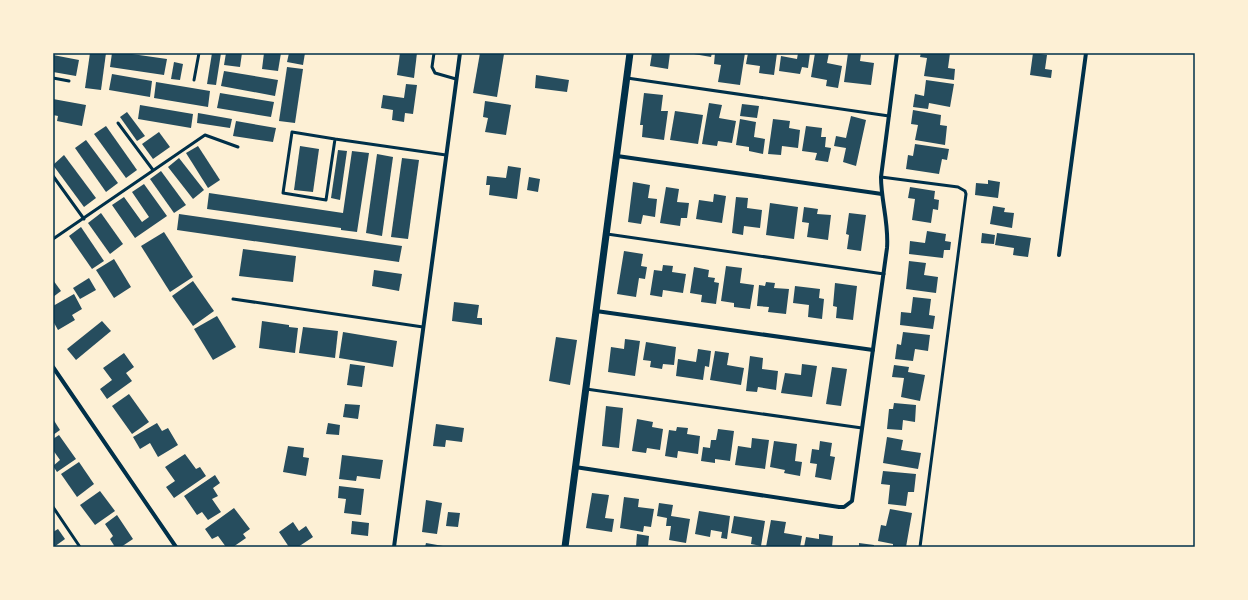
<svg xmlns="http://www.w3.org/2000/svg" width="1248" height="600" font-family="Figtree,sans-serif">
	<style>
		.building { fill: #264d5e }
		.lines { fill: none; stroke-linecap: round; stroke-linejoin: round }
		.service { stroke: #003049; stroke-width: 3 }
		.minor { stroke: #003049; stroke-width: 4 }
		.tertiary { stroke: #003049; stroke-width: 7 }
		.neatline { fill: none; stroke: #003049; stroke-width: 1.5 }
	</style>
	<rect width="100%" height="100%" fill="#fdf0d5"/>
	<g class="building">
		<path d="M90 53H106L101 90 85 88Z"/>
		<path d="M112 53H125L167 59 164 75 110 67Z"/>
		<path d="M212 53H221L216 85 207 84Z"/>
		<path d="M226 53H242L240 67 224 65Z"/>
		<path d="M264 53H281L278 71 262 69Z"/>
		<path d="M289 53H305L303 65 287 62Z"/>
		<path d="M400 53H417L414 78 397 75Z"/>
		<path d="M480 53 504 54 497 97 473 93Z"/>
		<path d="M652 53H670L668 69 650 66Z"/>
		<path d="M688 53H712L711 57Z"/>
		<path d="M715 53H745L740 85 718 82 721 65 714 64Z"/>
		<path d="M748 53H777L774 75 759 73 760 66 746 64Z"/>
		<path d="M798 53H810L808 68 802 67 800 74 779 71 781 56 797 59Z"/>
		<path d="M815 53H829L827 63 842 66 838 88 826 86 827 80 811 77Z"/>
		<path d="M848 53 861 54 860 61 874 63 871 85 844 82Z"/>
		<path d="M921 53H950L948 68 955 69 954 80 924 76 927 58 920 57Z"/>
		<path d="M1033 53 1047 55 1045 69 1052 70 1051 78 1030 75Z"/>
		<path d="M53 55 79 60 76 76 53 72Z"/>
		<path d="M174 62 183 64 180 80 171 79Z"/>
		<path d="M287 67 303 69 295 123 279 121Z"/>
		<path d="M224 71 278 80 275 96 221 86Z"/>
		<path d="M112 74 152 81 150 97 109 90Z"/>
		<path d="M536 75 569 80 567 92 535 88Z"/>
		<path d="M926 80 954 84 950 107 929 103 928 109 913 107 915 94 924 96Z"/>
		<path d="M156 82 210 91 208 107 154 98Z"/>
		<path d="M406 84 417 85 413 114 405 113 404 122 392 120 393 110 381 108 383 95 404 98Z"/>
		<path d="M220 93 274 102 271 117 217 108Z"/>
		<path d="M644 93 663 95 661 111H668L664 140 642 137 643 125H640Z"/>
		<path d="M53 99 86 105 82 126 57 121 58 116 53 115Z"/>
		<path d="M485 101 511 105 506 135 485 132 488 118 483 117Z"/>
		<path d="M709 103 722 105 719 118 736 121 732 143 718 141 717 146 702 144Z"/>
		<path d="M742 104 759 106 757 118 740 116Z"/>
		<path d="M140 105 193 114 191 128 138 119Z"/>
		<path d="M913 110 941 115 940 125 947 126 945 145 915 140 918 125 911 124Z"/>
		<path d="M675 111 703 115 698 144 670 140Z"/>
		<path d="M127 112 145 136 137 141 120 117Z"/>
		<path d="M198 113 232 119 230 128 197 123Z"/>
		<path d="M851 116 866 120 856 166 843 162 846 148 834 146 836 136 846 138Z"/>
		<path d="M740 119 756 122 754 137 765 139 763 154 749 151V147L736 145Z"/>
		<path d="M773 119 790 121 789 128 800 130 798 148 782 146 781 155 768 154Z"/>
		<path d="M236 121 276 128 273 142 233 136Z"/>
		<path d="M106 126 137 170 126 178 94 134Z"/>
		<path d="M806 126 822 128 821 137H826L825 147 831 148 828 162 815 160 817 153 802 151Z"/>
		<path d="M159 132 170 147 153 159 142 144Z"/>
		<path d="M86 140 118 183 106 192 75 148Z"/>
		<path d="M915 144 949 149 947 160 942 159 939 174 906 169 908 155 913 156Z"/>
		<path d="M198 146 220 180 208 188 186 153Z"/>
		<path d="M300 146 319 149 313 192 294 190Z"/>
		<path d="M338 150 347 151 340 200 331 198Z"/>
		<path d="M352 151 369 153 357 232 341 230V228L207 209 209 193 343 213Z"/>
		<path d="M377 154 393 157 382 236 366 233Z"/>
		<path d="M64 155 96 198 84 207 53 165Z"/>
		<path d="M179 158 204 190 193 199 168 167Z"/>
		<path d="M402 158 419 160 408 239 391 237Z"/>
		<path d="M508 166 521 168 517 199 489 195 490 185H486L487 176 506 178Z"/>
		<path d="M161 171 186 205 174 213 150 179Z"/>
		<path d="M529 177 540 179 538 192 527 190Z"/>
		<path d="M988 180 1000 182 998 198 975 195 976 183 988 184Z"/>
		<path d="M633 182 650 185 648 198 657 199 655 217 643 215 641 224 628 222Z"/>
		<path d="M144 184 167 216 135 238 112 205 124 197 142 222 149 217 132 192Z"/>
		<path d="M666 187 679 189 677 202 689 203 687 218H681L680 226 660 223Z"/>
		<path d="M910 187 935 191 934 199 939 200 938 210 933 209 931 223 912 220 915 199 908 198Z"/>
		<path d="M714 194 726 196 722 223 696 219 699 200 713 202Z"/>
		<path d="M736 197 748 198 747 208 762 210 760 228 744 226 743 235 732 233Z"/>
		<path d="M770 203 798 207 794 239 766 235Z"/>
		<path d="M993 206 1005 208 1004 212 1014 213 1012 228 990 224Z"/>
		<path d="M804 207 818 209 817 214 831 215 828 240 807 237 809 223 802 222Z"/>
		<path d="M101 213 123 244 110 254 88 223Z"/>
		<path d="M849 213 866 215 861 251 847 249 849 235 846 234Z"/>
		<path d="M179 214 402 246 399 262 177 230Z"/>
		<path d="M81 227 104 261 92 269 69 236Z"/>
		<path d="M927 231 946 234 945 241 951 242 950 250H944L943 258 909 254 910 241 925 243Z"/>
		<path d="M164 232 193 277 170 292 141 246Z"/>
		<path d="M982 233 995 235 994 244 981 243Z"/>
		<path d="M997 233 1031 238 1028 257 1013 255 1014 248 995 245Z"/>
		<path d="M243 249 296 256 293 282 239 276Z"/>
		<path d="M624 251 643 254 641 266 647 267 645 279 639 278 636 297 617 294Z"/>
		<path d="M114 259 131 287 114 298 96 270Z"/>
		<path d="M909 261 926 263 924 275 938 277 936 293 906 289Z"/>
		<path d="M663 265 673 266 672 272 686 274 683 293 663 290 662 297 650 295 654 270 662 271Z"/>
		<path d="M726 266 742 268 740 283 754 285 750 309 734 307V303L721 301Z"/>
		<path d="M694 267 709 270 708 277 715 278 714 282 719 283 716 304 701 302 702 295 690 293Z"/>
		<path d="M374 270 402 274 399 291 372 286Z"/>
		<path d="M89 278 96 290 80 299 73 288Z"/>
		<path d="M53 280 61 291 53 297Z"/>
		<path d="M193 281 214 311 193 326 172 296Z"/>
		<path d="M766 282 775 283 774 288 789 289 786 314 768 312 769 307 757 306 759 285 765 286Z"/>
		<path d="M835 283 857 286 853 320 836 318 837 307 833 306Z"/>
		<path d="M795 286 820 289 819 298 824 299 822 319 808 317 809 305 793 303Z"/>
		<path d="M74 294 82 309 72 315 75 320 58 330 53 321V306Z"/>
		<path d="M913 297 931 299 929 315 935 316 933 329 900 325 901 312 911 313Z"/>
		<path d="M454 302 479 305 477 318H482V325L452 321Z"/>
		<path d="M217 316 236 347 213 360 194 329Z"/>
		<path d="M102 321 111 331 76 360 67 349Z"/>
		<path d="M262 321 289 325V327L298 328 295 353 259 348Z"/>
		<path d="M303 327 338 331 335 358 299 353Z"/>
		<path d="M343 332 397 341 393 367 339 358Z"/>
		<path d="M903 332 930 335 928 351 915 349 913 361 895 359 897 344 901 345Z"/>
		<path d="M556 337 577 340 570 385 549 381Z"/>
		<path d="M625 339 640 341 635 376 608 372 611 347 624 349Z"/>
		<path d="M646 342 676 347 674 365 663 364 662 369 650 367 651 361 643 360Z"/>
		<path d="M698 349 711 351 709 367 705 366 703 380 676 376 678 359 696 362Z"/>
		<path d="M715 351 729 353 727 365 744 368 741 385 710 380Z"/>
		<path d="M124 353 134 367 126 373 132 381 107 399 100 389 112 380 103 368Z"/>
		<path d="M750 356 763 358 762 369 778 371 776 390 758 387 757 392 746 391Z"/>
		<path d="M350 364 365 366 362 387 347 385Z"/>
		<path d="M802 364 817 366 812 397 781 393 785 373 801 375Z"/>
		<path d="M894 365 909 367 908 372 925 375 920 401 901 397 904 378 892 377Z"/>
		<path d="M832 367 847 369 841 406 826 404Z"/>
		<path d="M129 394 149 422 132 434 112 406Z"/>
		<path d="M894 403 916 405 915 422 903 420 902 430 887 429 889 409H893Z"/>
		<path d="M345 404 360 405 358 419 343 417Z"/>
		<path d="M606 406 623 408 619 448 602 446Z"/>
		<path d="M53 419 60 430 53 435Z"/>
		<path d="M637 419 653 422 652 427 663 429 660 450 647 448 646 453 632 451Z"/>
		<path d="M157 423 162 431 168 428 178 445 158 457 150 443 140 449 133 437Z"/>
		<path d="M328 423 340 425 339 435 326 434Z"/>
		<path d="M436 424 464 428 462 442 446 440 445 447 433 446Z"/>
		<path d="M677 427 688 428 687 434 700 436 698 454 678 451 677 458 665 456 669 430 676 431Z"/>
		<path d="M718 429 734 431 730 461 715 459V463L701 461 703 447 710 448 711 440H716Z"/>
		<path d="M59 435 76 459 57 472 53 466 60 460 53 450V439Z"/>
		<path d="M887 437 903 440 901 450 921 453 918 469 883 463Z"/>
		<path d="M752 438 769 440 765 469 735 465 738 446 751 448Z"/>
		<path d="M774 441 797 444 795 461 802 462 800 476 784 473 785 470 770 467Z"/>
		<path d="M820 441 832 443 830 456 835 457 831 480 815 477 817 464 810 463 812 449 819 450Z"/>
		<path d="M288 446 304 448 303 457 309 458 306 476 283 472Z"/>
		<path d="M185 454 196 469 200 467 206 476 174 498 166 487 175 481 165 467Z"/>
		<path d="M342 455 383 460 380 479 357 476 356 481 339 479Z"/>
		<path d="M79 462 94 484 77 497 61 474Z"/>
		<path d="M883 471 916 474 914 492H908L906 506 888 504 890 485 881 484Z"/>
		<path d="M215 475 220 483 213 488 218 496 212 499 221 512 208 520 202 512 197 515 184 496Z"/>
		<path d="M339 486 364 489 361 515 344 513 346 499 338 498Z"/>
		<path d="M100 491 115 511 95 525 80 505Z"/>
		<path d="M592 493 609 495 605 518 614 519 612 532 586 528Z"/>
		<path d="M624 497 639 499 638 507 654 509 651 527 644 526 643 532 620 528Z"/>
		<path d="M426 500 442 503 437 534 422 532Z"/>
		<path d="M659 503 673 505 671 516 690 519 686 543 669 540 671 526H666L667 518 657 516Z"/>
		<path d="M234 508 250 529 243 534 246 538 233 547H226L218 536 212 539 205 529Z"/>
		<path d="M890 509 912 513 906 547H893V544L878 541 881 525 886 526Z"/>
		<path d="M699 511 730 516 727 539 721 538 722 532 711 530 710 537 695 534Z"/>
		<path d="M448 512 460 513 458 527 446 526Z"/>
		<path d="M117 515 133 539 121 547H115L110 539 113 536 105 524Z"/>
		<path d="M734 516 765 521 761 546 751 544 752 537 731 533Z"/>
		<path d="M771 520 786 522 784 533 802 536 800 547H766Z"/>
		<path d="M352 521 369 523 368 536 351 534Z"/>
		<path d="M293 522 299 531 306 526 313 537 298 547H289L279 532Z"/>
		<path d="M58 529 65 539 54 547 53 532Z"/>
		<path d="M637 534 649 536 648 547H636Z"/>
		<path d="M819 534 833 536 832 547H804L806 537 819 539Z"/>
		<path d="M426 543 443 546V547H425Z"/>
		<path d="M859 543 874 545V547H859Z"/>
	</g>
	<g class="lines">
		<g class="service">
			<path d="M434 53 432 67 435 73 456 79"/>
			<path d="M53 78 69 81"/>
			<path d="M627 78 889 116"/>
			<path d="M194 80 199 53"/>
			<path d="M118 123 153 170"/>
			<path d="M335 139 292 132 283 193 326 200 335 139 446 155"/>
			<path d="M53 176 84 219"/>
			<path d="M881 177 958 187 965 191 966 194 920 547"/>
			<path d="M607 234 884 274"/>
			<path d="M53 239 205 135 238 147"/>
			<path d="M233 299 423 327"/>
			<path d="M586 389 862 428"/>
			<path d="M53 507 80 547"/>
		</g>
		<g class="minor">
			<path d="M617 156 882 194"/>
			<path d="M1059 255 1086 53"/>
			<path d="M596 311 873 350"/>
			<path d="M53 367 176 547"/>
			<path d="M575 467 839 507H844L852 501 887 248C889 223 881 201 881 177L897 53"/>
			<path d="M394 547 460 53"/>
		</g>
		<path class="tertiary" d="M565 547 630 53"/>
	</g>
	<rect width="1248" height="600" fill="none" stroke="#fdf0d5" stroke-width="108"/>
	<rect x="54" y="54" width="1140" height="492" class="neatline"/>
</svg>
